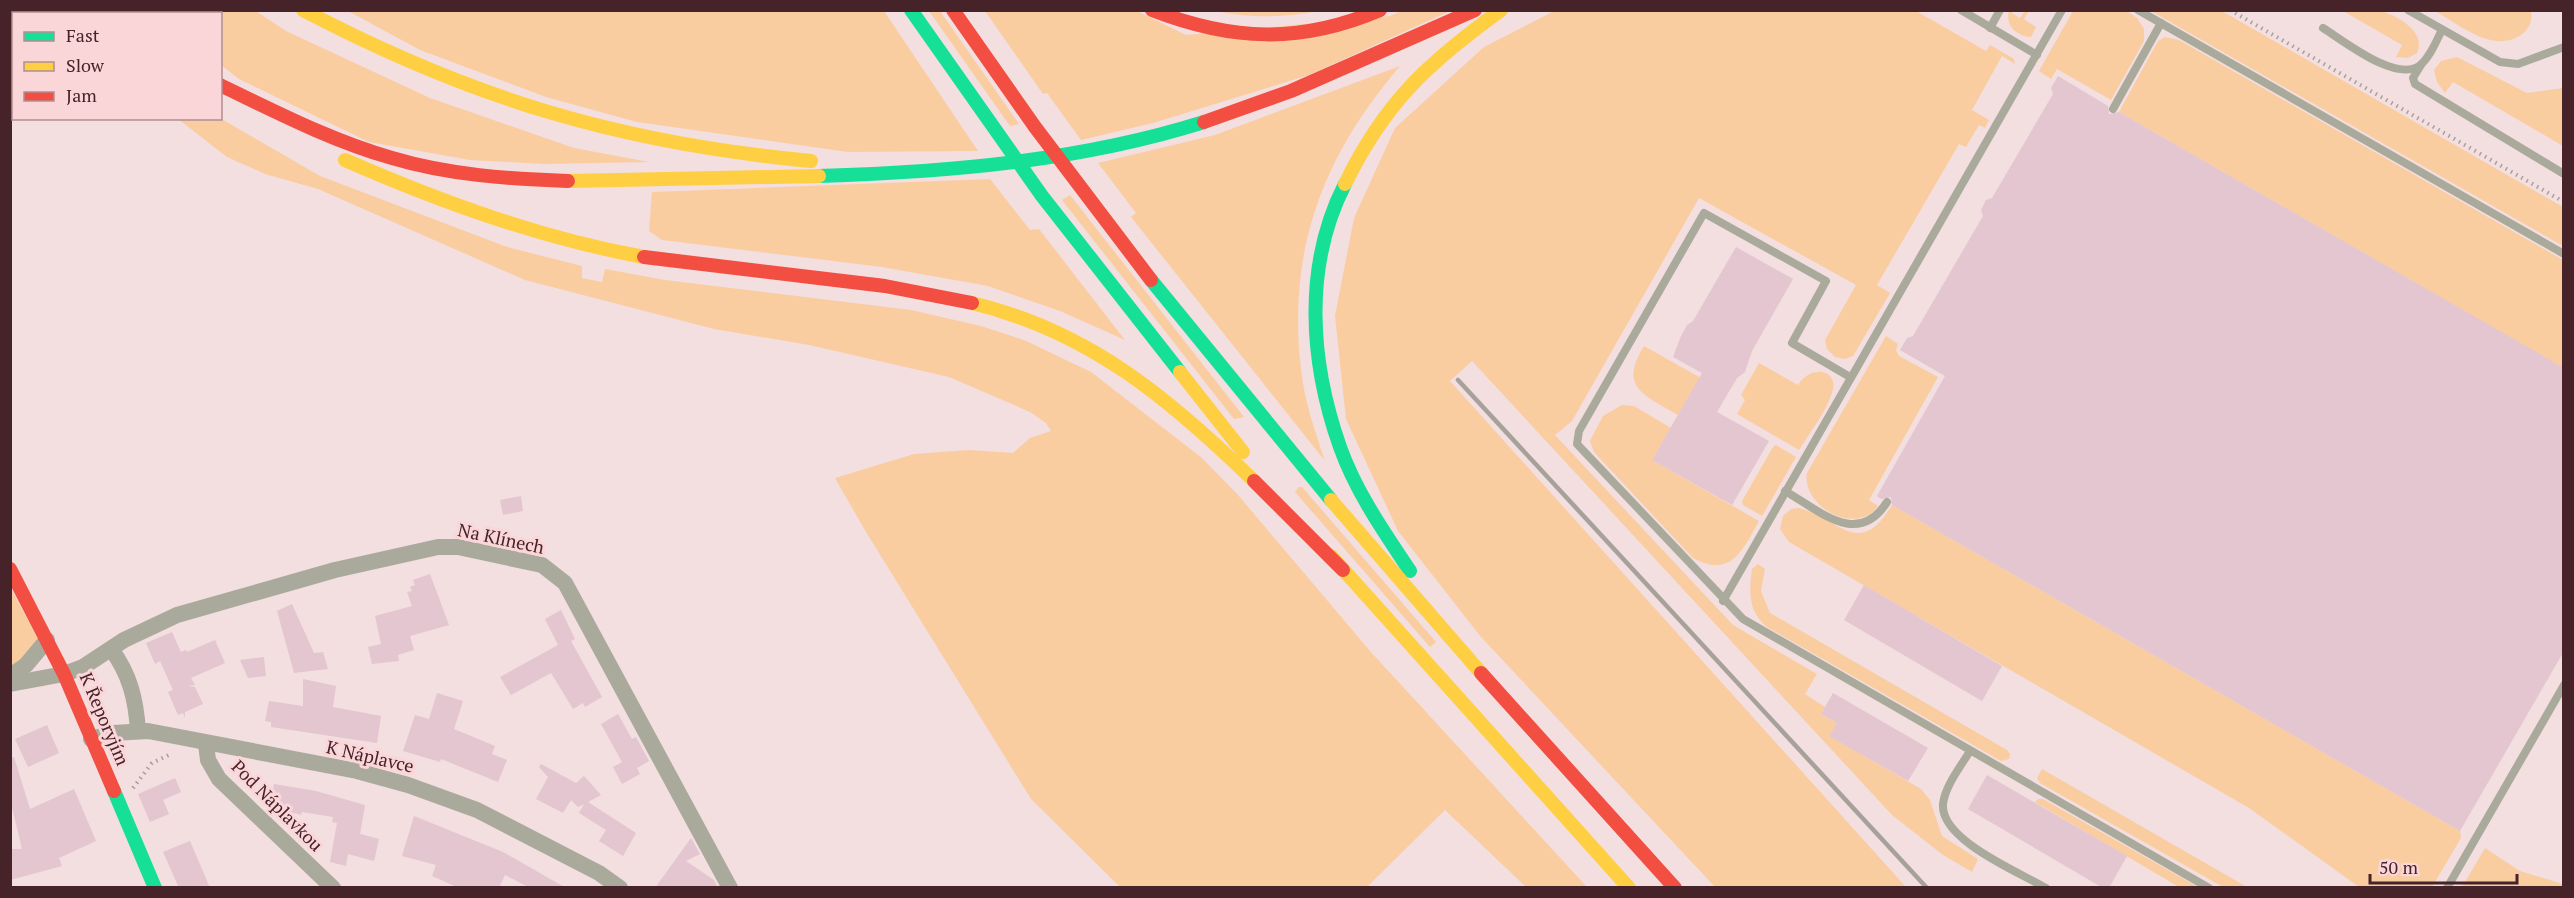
<svg xmlns="http://www.w3.org/2000/svg" width="2574" height="898" font-family="'PT Serif',serif">
	<style>
		.green { fill: #facda1 }
		.lines { fill: none; stroke-linecap: round; stroke-linejoin: round }
		.stream { stroke: #72aeef; stroke-width: 6 }
		.building { fill: #e3c6d0 }
		.path { stroke: #a6a299; stroke-width: 4; stroke-dasharray: 1.5 4.5; stroke-linecap: butt }
		.lane { stroke: #aaaa9c; stroke-width: 8 }
		.street { stroke: #aaaa9c; stroke-width: 16 }
		.fast { stroke: #16e098; stroke-width: 14 }
		.slow { stroke: #ffcf43; stroke-width: 14 }
		.jam { stroke: #f24e42; stroke-width: 14 }
		.rail { stroke: #a7a299; stroke-width: 4.5 }
		.labels { text-anchor: middle; stroke-width: 6; stroke-linejoin: round; paint-order: stroke }
		.street-label { font-size: 18px; fill: #452328; stroke: #fbd6d9 }
	</style>
	<rect width="100%" height="100%" fill="#f3dee0"/>
	<g class="green">
		<path d="M147 11H256L286 31 430 98 574 148 649 162 544 164 470 160 369 142 239 79 221 65 220 14H151Z"/>
		<path d="M348 11H884L978 151 848 152 637 122 546 97 420 50Z"/>
		<path d="M929 11H940L1019 124 1010 126Z"/>
		<path d="M985 11H1137L1186 35 1390 16 1401 11H1450L1309 75 1153 123 1081 140 1047 93 1043 94Z"/>
		<path d="M1215 11 1317 10V11C1284 18 1249 18 1215 11Z"/>
		<path d="M1554 11H1916L1986 51 1990 45 2014 59 2015 64 2002 56 1972 110 1989 120 1985 128 1979 125 1966 147 1959 144 1877 285 1890 293 1853 356 1845 359 1835 357 1827 349 1825 340 1856 285 1699 198 1572 421 1555 435 1733 625 1817 674 1805 694 1825 707 1821 714 1837 723 1830 736 1921 789 1930 800 1942 836 1978 859 1972 872 1943 855 1892 815 1472 361 1450 381 1906 887H1715L1481 637 1398 531 1346 419 1335 316 1354 218 1395 128 1484 47Z"/>
		<path d="M2009 11 2020 18 2025 11H2029L2024 19 2036 27 2031 37C2017 36 2005 26 2009 11Z"/>
		<path d="M2073 11H2127L2137 18 2144 29V41L2111 100 2057 69 2051 79 2039 71Z"/>
		<path d="M2151 11H2222L2563 207V246Z"/>
		<path d="M2343 11C2354 10 2370 8 2381 11 2399 16 2427 33 2417 53L2408 58 2396 57 2402 45Z"/>
		<path d="M2435 11H2531C2533 21 2529 29 2521 35 2492 54 2459 24 2435 11Z"/>
		<path d="M2165 37 2179 40 2563 260V368L2119 112 2158 41Z"/>
		<path d="M2457 57 2527 93 2563 88V146L2453 82 2445 93 2437 82 2434 70 2441 61Z"/>
		<path d="M1400 66C1323 156 1287 250 1301 369 1304 400 1315 431 1325 461L1131 217 1136 213 1098 163 1215 135Z"/>
		<path d="M220 118 320 176 507 247 582 266V278L602 282 605 269 665 280 911 310 981 326 1024 340 1091 372 1202 458 1238 495 1370 651 1587 887H1526L1445 810 1367 887H1120L1031 799 866 532 835 478 914 454 969 450 1013 453 1030 438 1051 431 1046 423 1030 412 949 377 809 345 714 329 525 280 318 189 265 174 227 157 178 119Z"/>
		<path d="M990 179 1030 230 1039 229 1125 340 1060 311 988 286 882 267 662 240 649 231 652 192Z"/>
		<path d="M1070 195 1244 417 1234 419 1062 200Z"/>
		<path d="M1886 336 1898 344 1896 350 1899 356 1938 377 1869 500 1878 506C1856 537 1801 506 1807 473Z"/>
		<path d="M1644 346 1708 382 1678 415C1645 395 1618 388 1644 346Z"/>
		<path d="M1759 363 1798 385C1812 363 1840 370 1832 393 1826 412 1810 432 1799 450L1737 414 1745 400 1741 395Z"/>
		<path d="M1622 405 1634 406 1671 428 1652 460 1759 521C1743 549 1732 579 1693 558L1594 452 1590 441 1603 416Z"/>
		<path d="M1776 445 1796 457 1762 516 1743 505 1742 501 1773 447Z"/>
		<path d="M1299 487H1302L1436 642 1430 647 1295 492Z"/>
		<path d="M1892 505 2460 831 2461 838 2432 887H2359L2249 808 1789 542 1780 529 1783 516 1791 509 1799 508C1840 519 1859 560 1892 505Z"/>
		<path d="M1758 564 1765 569 1761 591 1770 613 2007 750 2010 754 2009 759 2001 761 1767 627C1748 611 1749 592 1752 569Z"/>
		<path d="M10 587 37 637C35 654 25 659 10 666Z"/>
		<path d="M2042 769 2247 887H2223L2040 783 2037 778Z"/>
		<path d="M2038 799H2043L2198 887H2179L2035 802Z"/>
		<path d="M2485 848 2520 871 2563 884V887H2462Z"/>
	</g>
	<g class="lines">
		<path class="stream" d="M55 10 59 14"/>
	</g>
	<g class="building">
		<path d="M2058 76 2108 106 2109 114 2119 112 2564 368V651L2460 831 1892 505 1891 497 1881 499 1877 496 1945 376 1900 350 1907 338 1913 336 1983 216 1981 210 1986 200 1992 198 2053 94 2051 88Z"/>
		<path d="M1736 247 1793 279 1752 351 1745 372 1737 378 1717 412 1769 441 1732 505 1652 460 1702 373 1673 357 1681 336 1687 325 1693 321Z"/>
		<path d="M521 496 523 511 503 515 500 500Z"/>
		<path d="M430 574 449 625 410 636 414 650 398 655 399 661 372 664 368 647 381 644 375 616 412 606 407 592 412 591 410 587 415 585 413 580Z"/>
		<path d="M1864 585 2002 666 1982 701 1844 620Z"/>
		<path d="M292 604 314 653 323 652 328 669 294 673 277 611Z"/>
		<path d="M561 610 575 639 571 641 602 697 585 707 583 703 573 709 551 673 511 695 500 677 558 645 545 619Z"/>
		<path d="M172 632 181 652 186 650 187 652 215 640 225 663 191 678 195 685 188 686 195 687 203 704 185 712V718L183 713 178 715 168 692 173 690 160 661 155 664 146 643Z"/>
		<path d="M264 657 266 676 248 678 240 660Z"/>
		<path d="M303 679 336 686 333 707 381 716 377 743 271 727V722L265 721 269 701 303 706Z"/>
		<path d="M437 693 463 701 454 729 495 746 492 754 507 760 498 782 441 759 440 762 403 751 415 715 429 719Z"/>
		<path d="M1833 693 1928 748 1908 781 1829 736 1837 723 1821 714Z"/>
		<path d="M618 714 632 739 636 737 649 761 637 768 640 774 622 784 613 767 622 762 601 724Z"/>
		<path d="M47 725 59 753 28 767 15 739Z"/>
		<path d="M14 757 30 809 74 789 96 841 59 858 62 866 10 880V849H22L10 799V758Z"/>
		<path d="M541 764 576 783 584 776 601 795 588 802 636 833 623 856 599 841 606 830 579 813 584 804 578 807 571 800 563 813 536 799 548 777 539 767Z"/>
		<path d="M1987 775 2127 856 2109 888H2103L1968 809Z"/>
		<path d="M175 778 181 792 163 800 169 814 150 822 138 794Z"/>
		<path d="M274 784 316 791 365 805 360 834 379 839 374 861 348 854 346 866 330 862 337 823 332 822 333 817 302 812 301 815 270 806Z"/>
		<path d="M414 816 503 852 566 888H530L505 875 499 888H459L432 876 436 865 402 856Z"/>
		<path d="M691 838 700 854 686 861 714 880 718 888H655Z"/>
		<path d="M190 841 193 848 210 888H179L163 852Z"/>
	</g>
	<g class="lines">
		<g class="path">
			<path d="M2230 10 2564 202"/>
			<path d="M133 788 152 763 171 754"/>
		</g>
		<g class="lane">
			<path d="M1961 10 2037 55"/>
			<path d="M2138 10 2564 254"/>
			<path d="M2408 10 2500 62 2518 64 2564 47"/>
			<path d="M1990 28 2000 10"/>
			<path d="M2323 28C2344 41 2395 82 2419 66 2430 58 2436 41 2442 30"/>
			<path d="M2421 65 2413 78 2415 84 2564 174"/>
			<path d="M2113 109 2161 23"/>
			<path d="M1850 377 1792 343 1826 281 1704 213 1579 431 1577 444 1743 619 2209 888"/>
			<path d="M1785 491C1820 511 1858 548 1887 502"/>
			<path d="M1723 601 2062 10"/>
			<path d="M1970 751C1961 766 1945 786 1943 804 1940 840 2019 872 2046 888"/>
			<path d="M2447 888 2564 685"/>
		</g>
		<g class="street">
			<path d="M111 649C130 674 136 700 138 731"/>
			<path d="M10 676 26 665 47 640"/>
			<path d="M10 684 64 674 83 667 124 640 177 615 335 570 438 547H458L542 565 565 583 730 888"/>
			<path d="M91 739 113 733 148 731 357 771 408 785 477 810 599 873 620 888"/>
			<path d="M206 744 208 760 219 779 333 888"/>
		</g>
		<g class="fast">
			<path d="M109 10 113 14"/>
			<path d="M911 10 1042 196 1180 372"/>
			<path d="M819 176C949 172 1080 161 1204 122"/>
			<path d="M1345 184C1303 266 1310 362 1340 447 1356 492 1384 532 1410 571"/>
			<path d="M1151 280 1331 500"/>
			<path d="M114 791 155 888"/>
		</g>
		<g class="slow">
			<path d="M303 10C473 99 620 143 811 161"/>
			<path d="M345 160C441 202 540 238 644 257"/>
			<path d="M568 181 819 176"/>
			<path d="M1345 184C1385 102 1428 63 1501 10"/>
			<path d="M972 303C1089 331 1170 399 1254 481"/>
			<path d="M1180 372 1243 452"/>
			<path d="M1331 500 1481 673"/>
			<path d="M1331 556 1629 888"/>
		</g>
		<g class="jam">
			<path d="M953 10 1035 127 1151 280"/>
			<path d="M1152 10C1232 41 1300 44 1380 10"/>
			<path d="M220 85C276 112 332 141 392 158 449 175 509 179 568 181"/>
			<path d="M1204 122 1291 91 1475 10"/>
			<path d="M644 257 885 286 972 303"/>
			<path d="M1254 481 1343 570"/>
			<path d="M10 569 64 674 114 791"/>
			<path d="M1481 673 1675 888"/>
		</g>
		<path class="rail" d="M1458 380 1927 888"/>
	</g>
	<g class="labels">
		<g class="street-label">
			<text transform="translate(501 539) rotate(12)" y="6">Na Klínech</text>
			<text transform="translate(104 719) rotate(67)" y="6">K Řeporyjím</text>
			<text transform="translate(370 757) rotate(13)" y="6">K Náplavce</text>
			<text transform="translate(277 806) rotate(45)" y="6">Pod Náplavkou</text>
		</g>
	</g>
	<rect width="2574" height="898" fill="none" stroke="#452328" stroke-width="24"/>
	<rect x="12" y="12" width="210" height="108" fill="#fbd6d9" stroke="#b28e92" stroke-width="1.5"/>
	<rect x="24" y="32" width="30" height="9" fill="#16e098" stroke="#b28e92" stroke-width="1.5"/>
	<text x="66" y="42" font-size="18" fill="#452328">Fast</text>
	<rect x="24" y="62" width="30" height="9" fill="#ffcf43" stroke="#b28e92" stroke-width="1.5"/>
	<text x="66" y="72" font-size="18" fill="#452328">Slow</text>
	<rect x="24" y="92" width="30" height="9" fill="#f24e42" stroke="#b28e92" stroke-width="1.5"/>
	<text x="66" y="102" font-size="18" fill="#452328">Jam</text>
	<path d="M2370 874v9h147v-9" fill="none" stroke="#452328" stroke-width="3"/>
	<text x="2379" y="874" font-size="18" fill="#452328" stroke="#fbd6d9" stroke-width="4.5" paint-order="stroke">50 m</text>
</svg>
